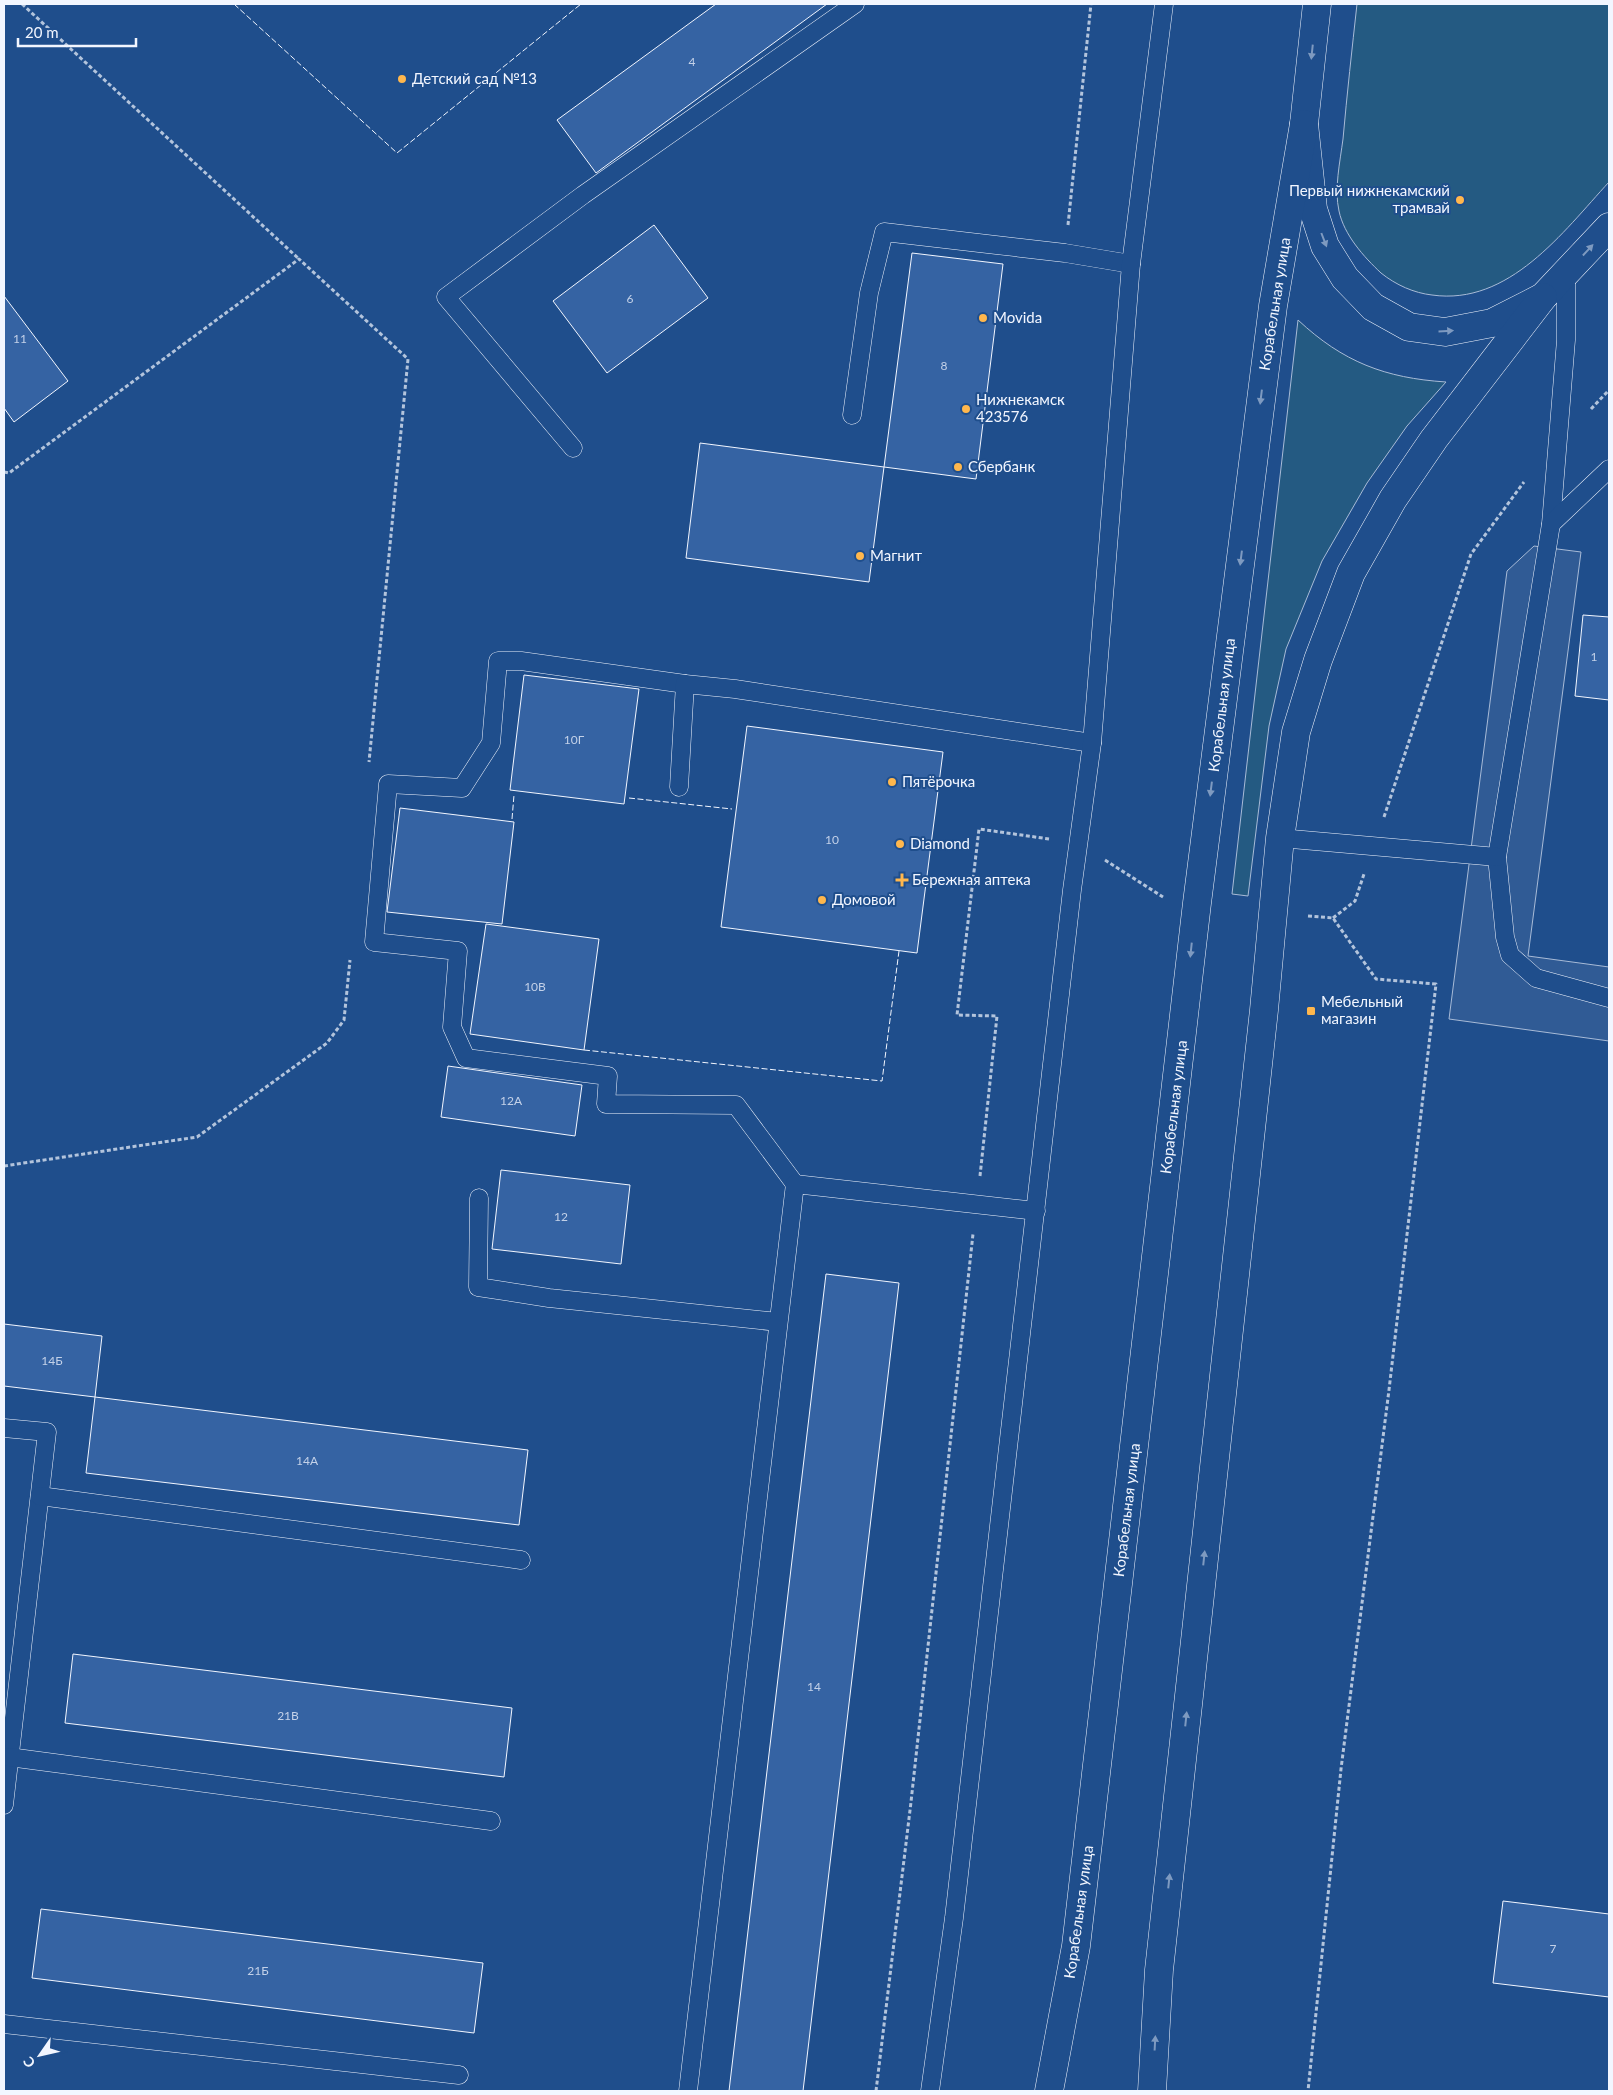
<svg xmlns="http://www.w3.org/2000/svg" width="1613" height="2095" font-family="Lato,sans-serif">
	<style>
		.green { fill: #245a82; stroke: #a8bbd7 }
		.parking { fill: #305b95; stroke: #a8bbd7 }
		.building { fill: #3563a3; stroke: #f2f6ff }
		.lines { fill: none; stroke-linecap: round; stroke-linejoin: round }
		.lane-casing { stroke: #f2f6ff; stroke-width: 19 }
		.secondary-casing { stroke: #f2f6ff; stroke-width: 29 }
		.path { stroke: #b3c4dc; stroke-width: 3; stroke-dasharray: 4 2.5; stroke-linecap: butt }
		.lane { stroke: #1f4e8c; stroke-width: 18 }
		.secondary { stroke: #1f4e8c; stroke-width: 28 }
		.fence { stroke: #f2f6ff; stroke-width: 1; stroke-dasharray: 6 2.5; stroke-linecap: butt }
		.oneway { fill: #7e9ac0 }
		.poi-dot { fill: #ffb74d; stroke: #1f4e8c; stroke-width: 2 }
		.labels { text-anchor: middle; stroke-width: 4; stroke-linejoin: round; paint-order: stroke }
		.number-label { font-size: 12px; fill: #c3d1e8 }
		.poi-label { font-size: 15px; fill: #f2f6ff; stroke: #1f4e8c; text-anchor: start }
		.street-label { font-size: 15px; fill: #f2f6ff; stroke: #1f4e8c }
	</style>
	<rect width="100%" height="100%" fill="#1f4e8c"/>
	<g class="green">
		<path d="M1357 4H1609V182C1563 232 1509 306 1432 295 1414 293 1396 285 1381 273 1364 257 1344 235 1339 211 1334 189 1340 162 1343 139 1347 94 1352 49 1357 4Z"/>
		<path d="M1298 320C1343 362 1385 378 1446 382L1407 426 1367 483 1322 561 1286 649 1269 726 1248 896 1232 894Z"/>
	</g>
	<path class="parking" d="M1534 546 1581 552 1528 956 1609 967V1041L1449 1019 1507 571Z"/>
	<g class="building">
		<path d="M716 4H827L596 173 557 120Z"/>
		<path d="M654 225 708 298 607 373 553 301Z"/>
		<path d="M912 253 1003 264 976 479 884 467Z"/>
		<path d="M4 296 68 381 14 422 4 408Z"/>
		<path d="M700 443 884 467 869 582 686 558Z"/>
		<path d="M1583 615 1609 617V700L1575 696Z"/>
		<path d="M524 675 639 689 624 804 510 790Z"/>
		<path d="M747 726 943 752 917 953 721 927Z"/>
		<path d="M400 808 514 822 502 924 387 912Z"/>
		<path d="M486 924 599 939 584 1050 470 1034Z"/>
		<path d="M448 1066 582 1085 575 1136 441 1117Z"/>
		<path d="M501 1170 630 1185 621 1264 492 1249Z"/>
		<path d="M826 1274 899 1283 803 2091H729Z"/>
		<path d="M4 1324 102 1336 95 1397 4 1386Z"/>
		<path d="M95 1397 528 1450 519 1525 86 1473Z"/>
		<path d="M73 1654 512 1708 504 1777 65 1723Z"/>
		<path d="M1503 1901 1609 1914V1997L1493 1983Z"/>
		<path d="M41 1909 483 1963 474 2033 32 1978Z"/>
	</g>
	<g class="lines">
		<g class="lane-casing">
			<g id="lane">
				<path d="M1566 274V340L1551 524 1497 857 1505 937 1510 955 1536 978 1609 998"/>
				<path d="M852 415 869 293 884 232 1065 253 1131 264"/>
				<path d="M573 448 446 297 583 195 855 4"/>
				<path d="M1551 524 1609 469"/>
				<path d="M685 684 521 661H498L491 743 462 788 388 784 374 942 458 951 452 1027 466 1058 608 1076 606 1104 736 1105 795 1184"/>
				<path d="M679 787 685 684 735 689 1092 743"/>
				<path d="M1280 838 1497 857"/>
				<path d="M479 1198 478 1287 549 1298 778 1322"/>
				<path d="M4 1428 47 1432 4 1805"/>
				<path d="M40 1496 521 1560"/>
				<path d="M9 1757 491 1821"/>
				<path d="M4 2024 459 2075"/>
				<path d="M688 2091 795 1184 1036 1211"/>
				<path d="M930 2091 954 1918 1072 890 1092 743 1131 264 1164 4"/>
			</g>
		</g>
		<g class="secondary-casing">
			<g id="secondary">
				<path d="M1317 4 1304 124 1313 209 1325 246 1345 278 1373 307 1409 327 1445 332 1492 323 1543 297 1609 227"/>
				<path d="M1049 2091 1076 1946 1197 903 1273 306 1304 124"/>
				<path d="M1152 2091 1159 1970 1264 1010 1280 838 1296 732 1318 660 1351 573 1393 499 1434 439 1543 297"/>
			</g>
		</g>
		<g class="path">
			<path d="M22 4 299 259"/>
			<path d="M1068 225 1091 4"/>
			<path d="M1591 409 1609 390"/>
			<path d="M4 472 9 473 299 259 408 359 369 762"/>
			<path d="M1384 817 1471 554 1524 482"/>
			<path d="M1105 860 1163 897"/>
			<path d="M1308 916 1333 918 1376 979 1436 984 1389 1390 1341 1769 1308 2091"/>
			<path d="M1333 918 1355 901 1364 874"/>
			<path d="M4 1166 197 1137 327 1043 344 1020 350 960"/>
			<path d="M980 1176 997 1016 957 1015 979 829 1049 839"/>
			<path d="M876 2091 911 1802 973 1234"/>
		</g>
		<use href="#lane" class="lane"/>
		<use href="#secondary" class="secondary"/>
		<g class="fence">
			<path d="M234 4 397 153 581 4"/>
			<path d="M629 798 732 809"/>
			<path d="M512 819 514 795"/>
			<path d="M584 1050 882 1081 899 951"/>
		</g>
	</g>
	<defs><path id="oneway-solid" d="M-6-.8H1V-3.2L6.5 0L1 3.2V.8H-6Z" transform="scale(1.25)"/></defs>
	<g class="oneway">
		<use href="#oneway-solid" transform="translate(1312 52) rotate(96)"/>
		<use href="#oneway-solid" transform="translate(1324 240) rotate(69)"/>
		<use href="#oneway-solid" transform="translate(1588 250) rotate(-47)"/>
		<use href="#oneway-solid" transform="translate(1446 331) rotate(-3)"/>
		<use href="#oneway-solid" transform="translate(1261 397) rotate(97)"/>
		<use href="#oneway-solid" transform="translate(1241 558) rotate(97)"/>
		<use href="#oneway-solid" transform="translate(1211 789) rotate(97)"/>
		<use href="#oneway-solid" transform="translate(1191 950) rotate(96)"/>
		<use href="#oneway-solid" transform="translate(1204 1558) rotate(-84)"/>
		<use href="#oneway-solid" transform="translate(1186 1719) rotate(-84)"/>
		<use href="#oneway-solid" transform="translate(1169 1881) rotate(-84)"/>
		<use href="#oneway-solid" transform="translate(1155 2043) rotate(-87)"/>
	</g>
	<g class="poi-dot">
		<circle cx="402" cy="79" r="5"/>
		<circle cx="1460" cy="200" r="5"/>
		<circle cx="983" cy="318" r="5"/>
		<circle cx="966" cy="409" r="5"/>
		<circle cx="958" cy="467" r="5"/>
		<circle cx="860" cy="556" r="5"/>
		<circle cx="892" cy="782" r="5"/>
		<circle cx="900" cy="844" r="5"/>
		<path d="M899.5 872.5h5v5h5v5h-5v5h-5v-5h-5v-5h5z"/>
		<circle cx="822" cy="900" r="5"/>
		<rect x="1306" y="1006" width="10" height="10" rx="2.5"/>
	</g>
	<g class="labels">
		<g class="number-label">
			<text x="692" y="66">4</text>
			<text x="630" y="303">6</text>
			<text x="20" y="343">11</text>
			<text x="944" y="370">8</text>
			<text x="1594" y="661">1</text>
			<text x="574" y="744">10Г</text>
			<text x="832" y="844">10</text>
			<text x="535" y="991">10В</text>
			<text x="511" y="1105">12А</text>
			<text x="561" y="1221">12</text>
			<text x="52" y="1365">14Б</text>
			<text x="307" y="1465">14А</text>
			<text x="814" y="1691">14</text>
			<text x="288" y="1720">21В</text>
			<text x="1553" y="1953">7</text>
			<text x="258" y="1975">21Б</text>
		</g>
		<g class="poi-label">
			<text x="412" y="84">Детский сад №13</text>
			<text x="1450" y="196" text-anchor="end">Первый нижнекамский<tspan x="1450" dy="17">трамвай</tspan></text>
			<text x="993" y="323">Movida</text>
			<text x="976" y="405">Нижнекамск<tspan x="976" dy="17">423576</tspan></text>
			<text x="968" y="472">Сбербанк</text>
			<text x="870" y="561">Магнит</text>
			<text x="902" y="787">Пятёрочка</text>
			<text x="910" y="849">Diamond</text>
			<text x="912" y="885">Бережная аптека</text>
			<text x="832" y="905">Домовой</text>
			<text x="1321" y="1007">Мебельный<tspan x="1321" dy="17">магазин</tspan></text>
		</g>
		<g class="street-label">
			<text transform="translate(1275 304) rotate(-81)" y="5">Корабельная улица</text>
			<text transform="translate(1222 705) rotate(-83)" y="5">Корабельная улица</text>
			<text transform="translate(1174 1107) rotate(-83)" y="5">Корабельная улица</text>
			<text transform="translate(1127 1510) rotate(-83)" y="5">Корабельная улица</text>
			<text transform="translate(1079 1912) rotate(-82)" y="5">Корабельная улица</text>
		</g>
	</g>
	<rect width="1613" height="2095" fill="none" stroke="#f2f6ff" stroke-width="10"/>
	<g transform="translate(40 2055) rotate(236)" stroke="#1f4e8c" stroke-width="4" paint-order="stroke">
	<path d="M0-4L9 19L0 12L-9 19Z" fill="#f2f6ff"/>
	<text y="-8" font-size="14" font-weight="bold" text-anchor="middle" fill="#f2f6ff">С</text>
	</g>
	<path d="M18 38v8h118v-8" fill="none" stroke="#f2f6ff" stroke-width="2.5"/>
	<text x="25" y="38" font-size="15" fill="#f2f6ff" stroke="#1f4e8c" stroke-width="4" paint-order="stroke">20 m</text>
</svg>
